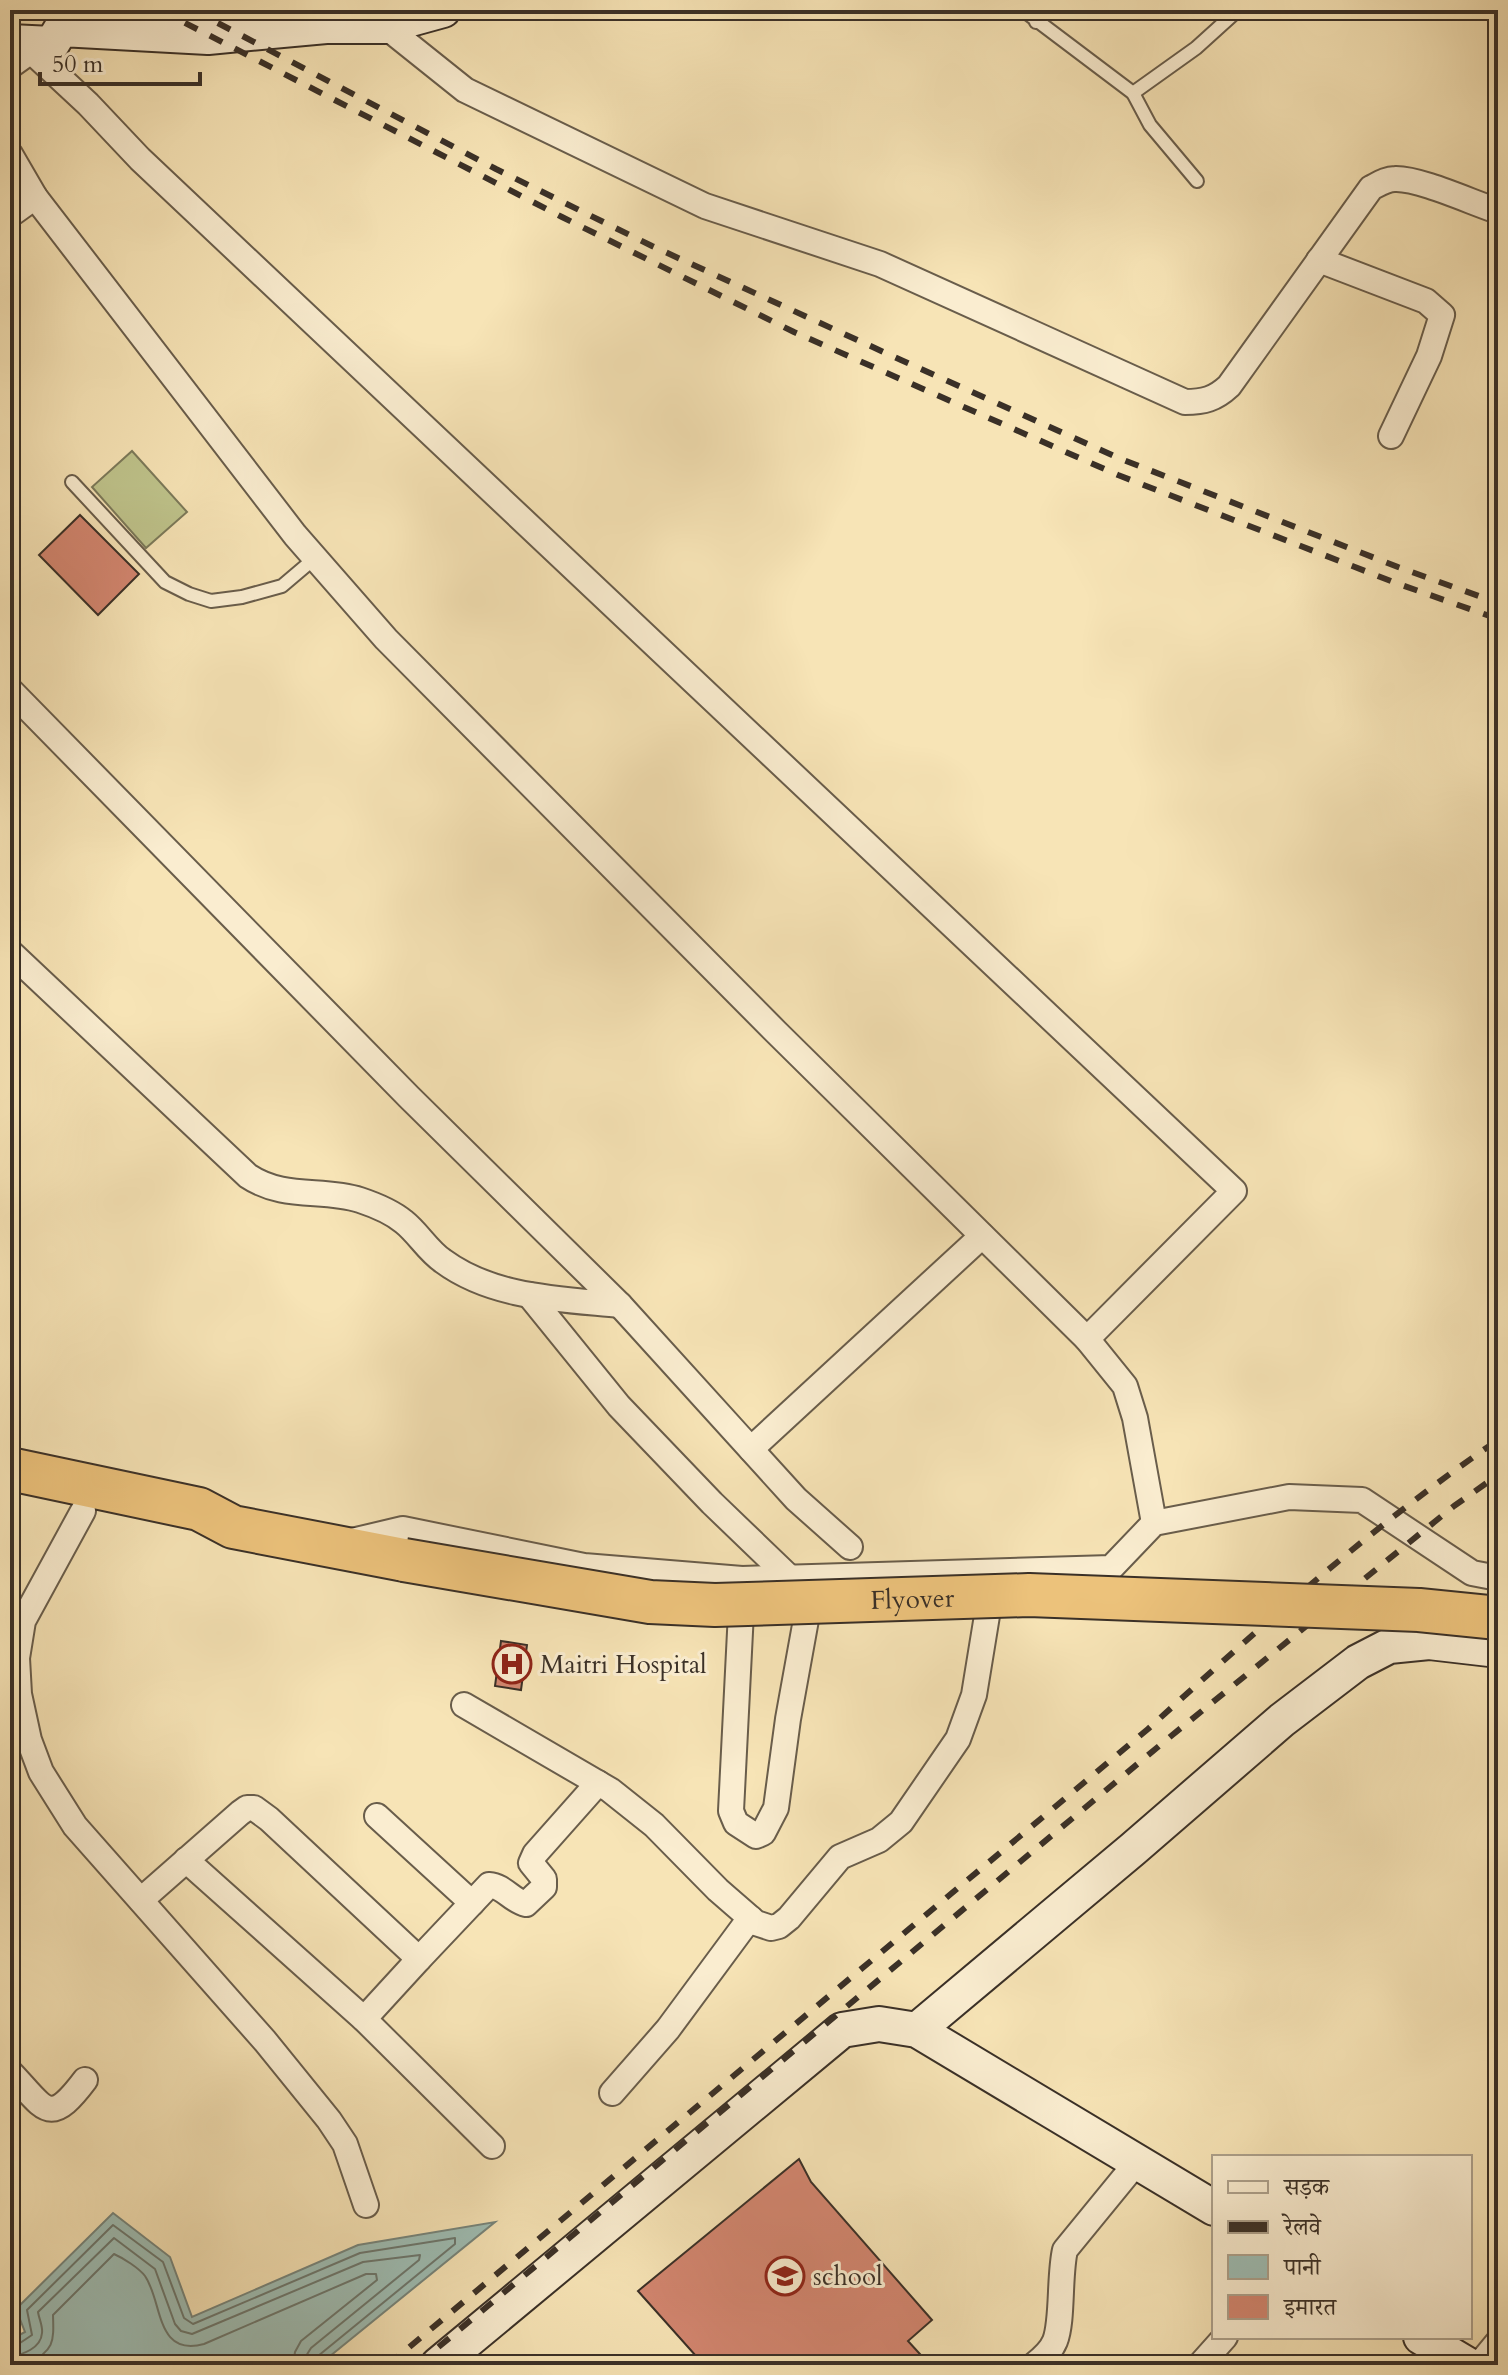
<svg xmlns="http://www.w3.org/2000/svg" width="1508" height="2375" viewBox="0 0 1508 2375" font-family="Cardo,'Noto Serif Devanagari',serif">
	<style>
		.green { fill: #bfc48c; stroke: #7c7a5a; stroke-width: 2 }
		.water { fill: #9ebeb5; stroke: #76857c; stroke-width: 2 }
		.lines { fill: none; stroke-linecap: round; stroke-linejoin: round }
		.shore { stroke: #6c776e; stroke-width: 2 }
		.building { fill: #d38670; stroke: #3a3027; stroke-width: 2 }
		.lane-casing { stroke: #695d4b; stroke-width: 16 }
		.street-casing { stroke: #695d4b; stroke-width: 28 }
		.secondary-casing { stroke: #3a3027; stroke-width: 38 }
		.highway-casing { stroke: #3a3027; stroke-width: 46 }
		.lane { stroke: #faedd0; stroke-width: 12 }
		.street { stroke: #faedd0; stroke-width: 24 }
		.secondary { stroke: #faedd0; stroke-width: 34 }
		.highway { stroke: #ecc27b; stroke-width: 42 }
		.rail { stroke: #3a3027; stroke-width: 6; stroke-dasharray: 14 14; stroke-linecap: butt }
		.highway-bridge-casing { stroke: #3a3027; stroke-width: 46; stroke-linecap: butt }
		.highway-bridge { stroke: #ecc27b; stroke-width: 42 }
		.labels { text-anchor: middle; stroke-width: 6; stroke-linejoin: round; paint-order: stroke }
		.street-label { font-size: 26px; fill: #3a3027; stroke: #faedd0 }
		.poi-label { font-size: 26px; fill: #3a3027; stroke: #faedd0; text-anchor: start }
	</style>
	<rect width="100%" height="100%" fill="#f7e4b6"/>
	<filter id="stains"><feTurbulence type="fractalNoise" baseFrequency=".0025" numOctaves="4"/><feColorMatrix values="0 0 0 0 .2 0 0 0 0 .09 0 0 0 0 .02 0 0 0 .5 -.17"/></filter>
	<radialGradient id="worn" r=".72"><stop offset=".6" stop-color="#630" stop-opacity="0"/><stop offset="1" stop-color="#630" stop-opacity=".3"/></radialGradient>
	<path class="green" d="M132,451L187,512L146,548L92,487Z"/>
	<path class="water" d="M113,2213L170,2257L192,2317L358,2245L495,2222L319,2365H10V2340L25,2332L16,2309Z"/>
	<g class="lines">
		<g class="shore">
			<path d="M10,2346L17,2345L32,2335L27,2310L113,2225L163,2262L184,2318L193,2324L360,2253L455,2238V2244L318,2356L315,2365"/>
			<path d="M10,2356C23,2355 41,2348 42,2333C43,2326 39,2319 38,2312L114,2238L155,2269L175,2324L181,2331L192,2334L363,2262L420,2255L419,2260L311,2348L306,2356L305,2365"/>
			<path d="M27,2365C54,2350 54,2343 53,2315L114,2254C123,2258 139,2268 145,2276C163,2302 155,2357 204,2344L366,2274H376L377,2280L301,2341L295,2352L293,2365"/>
		</g>
	</g>
	<g class="building">
		<path d="M80,515L139,574L98,615L39,555Z"/>
		<path d="M501,1641L527,1645L521,1690L495,1686Z"/>
		<path d="M799,2159L811,2182L932,2320L908,2341L930,2365H704L638,2291Z"/>
	</g>
	<g class="lines">
		<g class="lane-casing">
			<g id="lane">
				<path d="M1023,10L1133,93L1196,48L1238,10"/>
				<path d="M1036,22L1049,10"/>
				<path d="M1133,93L1150,125L1197,181"/>
				<path d="M72,482L165,582L189,594L211,601L242,597L282,586L315,558"/>
			</g>
		</g>
		<g class="street-casing">
			<g id="street">
				<path d="M380,18L385,26L465,90L705,206L880,264L1185,402C1204,402 1215,399 1229,386L1371,188C1379,184 1386,179 1395,179C1419,178 1473,203 1498,211"/>
				<path d="M31,51L88,104L140,159L1234,1191L1087,1339"/>
				<path d="M10,66L31,51L46,46"/>
				<path d="M10,154L35,197L295,535L386,639L776,1032L1087,1339L1125,1386L1135,1418L1154,1523"/>
				<path d="M10,215L35,197"/>
				<path d="M1319,260L1426,301L1442,315L1429,356L1391,436"/>
				<path d="M10,690L409,1097L620,1305L796,1499L850,1547"/>
				<path d="M10,952L248,1176C284,1200 322,1188 360,1200C375,1205 392,1212 404,1222C418,1233 428,1251 443,1261C493,1298 560,1299 620,1305"/>
				<path d="M529,1295L619,1406L712,1503L790,1578"/>
				<path d="M751,1449L982,1236"/>
				<path d="M83,1511L23,1621L17,1658L19,1694L29,1740L41,1772L75,1826L265,2041L329,2120L345,2144L366,2205"/>
				<path d="M352,1541L403,1529L584,1566L742,1579L1111,1568L1154,1523L1289,1497L1362,1500L1472,1573L1498,1578"/>
				<path d="M742,1592L731,1811L736,1823L756,1836L763,1833L776,1808L788,1719L811,1592"/>
				<path d="M464,1705L610,1790L654,1825L718,1890L756,1923L771,1928L779,1926L789,1918L840,1857L879,1840L901,1822L958,1739L974,1695L992,1585"/>
				<path d="M377,1816L472,1903"/>
				<path d="M186,1860L364,2019L492,2146"/>
				<path d="M141,1900L240,1813L247,1808H254L269,1819L419,1959L364,2019"/>
				<path d="M419,1959L489,1885C504,1886 512,1901 526,1904L544,1887V1879L531,1863L535,1854L598,1783"/>
				<path d="M10,2072C45,2108 48,2129 85,2080"/>
				<path d="M612,2093L668,2029L750,1918"/>
				<path d="M1034,2365C1043,2358 1051,2351 1055,2341C1063,2321 1059,2275 1065,2250L1137,2162"/>
				<path d="M1200,2365L1225,2337"/>
				<path d="M1479,2365L1498,2342"/>
			</g>
		</g>
		<g class="secondary-casing">
			<g id="secondary">
				<path d="M10,42L52,44L61,29L208,37L326,26H385L443,10"/>
				<path d="M917,2030L1133,1849L1282,1720L1358,1662L1389,1646L1429,1642L1498,1650"/>
				<path d="M1421,2337L1468,2365"/>
				<path d="M438,2365L842,2030L879,2024L917,2030L1214,2208"/>
			</g>
		</g>
		<g class="highway-casing">
			<path id="highway" d="M10,1469L199,1509L233,1527L404,1560"/>
		</g>
		<use href="#lane" class="lane"/>
		<use href="#street" class="street"/>
		<use href="#secondary" class="secondary"/>
		<use href="#highway" class="highway"/>
		<g class="rail">
			<path d="M160,10L562,217L794,332L1118,475L1396,583L1498,619"/>
			<path d="M193,10L496,169L652,246L901,360L1121,459L1398,567L1498,603"/>
			<path d="M388,2365L1148,1729C1259,1628 1373,1525 1498,1440"/>
			<path d="M417,2365L1165,1741L1454,1506L1498,1475"/>
		</g>
		<g class="highway-bridge-casing">
			<g id="highway-bridge">
				<path id="s1" d="M404,1560L650,1602L715,1605L1029,1595L1419,1610L1498,1618"/>
			</g>
		</g>
		<use href="#highway-bridge" class="highway-bridge"/>
	</g>
	<defs>
		<g id="hospital-ring" transform="scale(2)"><circle r="9.5" fill="#faedd0" stroke="#8f2418" stroke-width="1.5"/><path d="M-5-5h3v3.5h4V-5h3V5h-3V1.5h-4V5h-3Z" fill="#8f2418"/></g>
		<g id="university-ring" transform="scale(2)"><circle r="9.5" fill="#faedd0" stroke="#8f2418" stroke-width="1.5"/><path d="M0-5L7-2L0 1L-7-2ZM-4 1L0 2.5L4 1V4Q0 6-4 4Z" fill="#8f2418"/></g>
	</defs>
	<g fill-rule="evenodd">
		<use href="#hospital-ring" x="512" y="1664"/>
		<use href="#university-ring" x="785" y="2276"/>
	</g>
	<g class="labels">
		<g class="street-label">
			<text dy="9" stroke="none"><textPath href="#s1" startOffset="512">Flyover</textPath></text>
		</g>
		<g class="poi-label">
			<text x="540" y="1673">Maitri Hospital</text>
			<text x="813" y="2285">school</text>
		</g>
	</g>
	<rect width="1508" height="2375" fill="none" stroke="#f7e4b6" stroke-width="40"/>
	<rect x="12" y="12" width="1484" height="2351" fill="none" stroke="#3a3027" stroke-width="4"/>
	<rect x="20" y="20" width="1468" height="2335" fill="none" stroke="#3a3027" stroke-width="2"/>
	<rect x="1212" y="2155" width="260" height="184" fill="#faedd0" stroke="#ada18c" stroke-width="2"/>
	<rect x="1228" y="2181" width="40" height="12" fill="#faedd0" stroke="#ada18c" stroke-width="2"/>
	<text x="1284" y="2195" font-size="24" fill="#3a3027">सड़क</text>
	<rect x="1228" y="2221" width="40" height="12" fill="#3a3027" stroke="#ada18c" stroke-width="2"/>
	<text x="1284" y="2235" font-size="24" fill="#3a3027">रेलवे</text>
	<rect x="1228" y="2255" width="40" height="24" fill="#9ebeb5" stroke="#ada18c" stroke-width="2"/>
	<text x="1284" y="2275" font-size="24" fill="#3a3027">पानी</text>
	<rect x="1228" y="2295" width="40" height="24" fill="#d38670" stroke="#ada18c" stroke-width="2"/>
	<text x="1284" y="2315" font-size="24" fill="#3a3027">इमारत</text>
	<path d="M40 72v12h160v-12" fill="none" stroke="#3a3027" stroke-width="4"/>
	<text x="52" y="72" font-size="24" fill="#3a3027" stroke="#faedd0" stroke-width="6" paint-order="stroke">50 m</text>
	<rect width="100%" height="100%" filter="url(#stains)"/>
	<rect width="100%" height="100%" fill="url(#worn)"/>
</svg>
